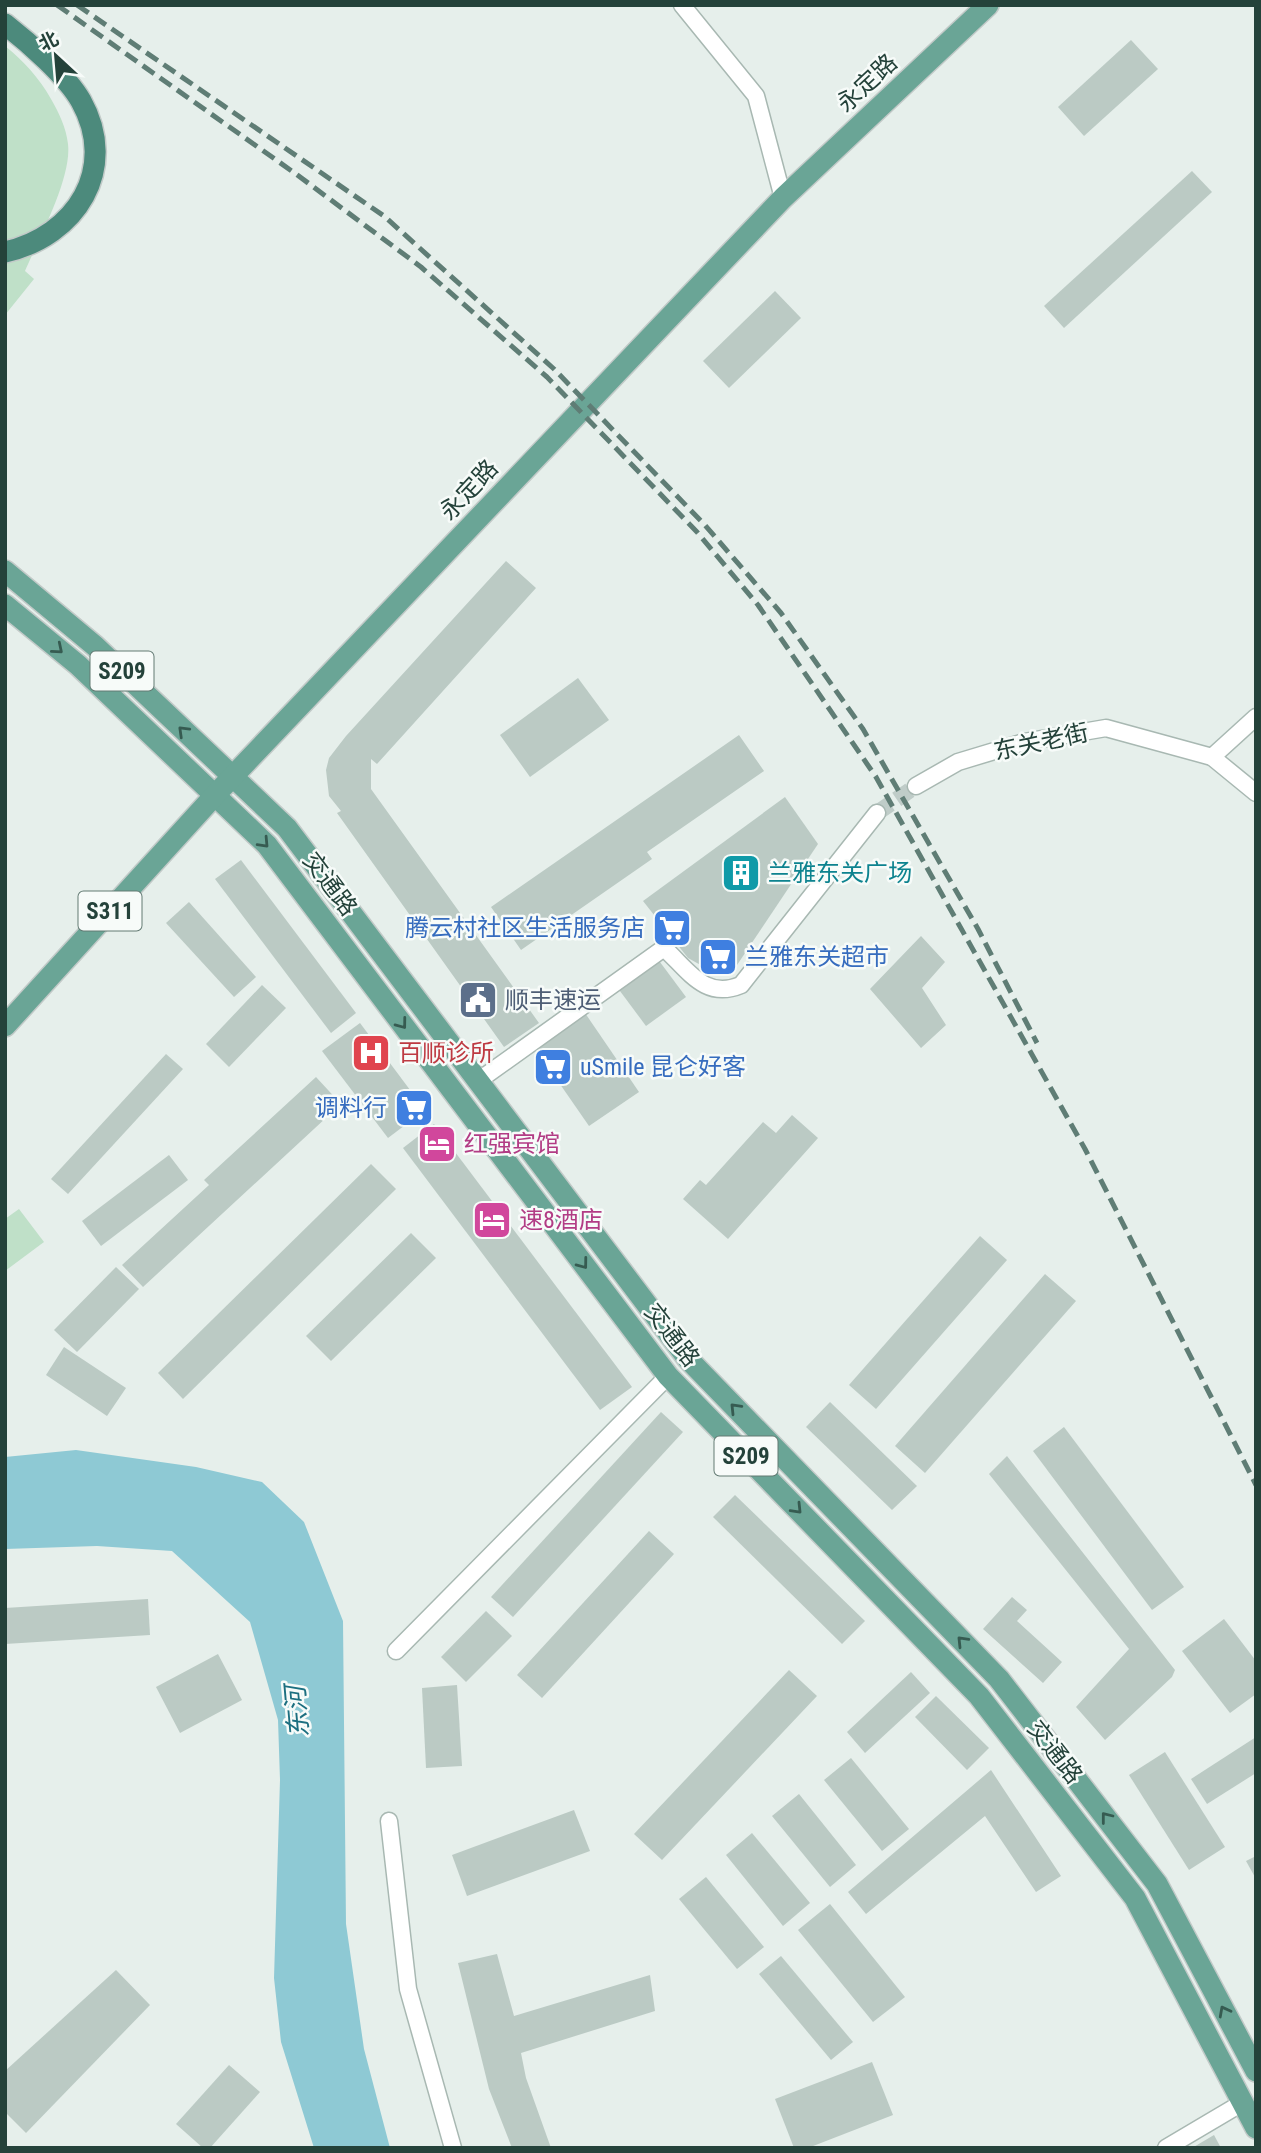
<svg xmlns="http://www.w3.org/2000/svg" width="1261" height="2153" viewBox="0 0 1261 2153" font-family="'Roboto Condensed','Noto Sans SC',sans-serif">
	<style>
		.green { fill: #bfe0c8 }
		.water { fill: #8ec9d4 }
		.building { fill: #bbcac4 }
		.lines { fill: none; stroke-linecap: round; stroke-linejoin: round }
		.minor-tunnel { stroke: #bfccc8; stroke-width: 16; stroke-dasharray: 16 8; stroke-linecap: butt }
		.minor-casing { stroke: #a8b8b2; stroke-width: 19 }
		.primary-casing { stroke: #c2cac8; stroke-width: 24 }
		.trunk-casing { stroke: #c2cac8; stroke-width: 24 }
		.minor { stroke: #fff; stroke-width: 16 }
		.primary { stroke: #6aa596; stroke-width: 21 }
		.trunk { stroke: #4c8a7c; stroke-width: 21 }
		.rail { stroke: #5f7d75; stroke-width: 5; stroke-dasharray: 14 7; stroke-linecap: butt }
		.oneway { stroke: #365b51 }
		.labels { text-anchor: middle; stroke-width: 5; stroke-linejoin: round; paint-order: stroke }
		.shield { fill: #f7fbf9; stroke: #637a73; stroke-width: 2 }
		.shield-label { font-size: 23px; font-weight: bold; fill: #24423a }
		.street-label { font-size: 24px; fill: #24423a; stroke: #f7fbf9 }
		.culture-label { font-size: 24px; fill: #0d838f; stroke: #f7fbf9; text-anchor: start }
		.shop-label { font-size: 24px; fill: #366cbe; stroke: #f7fbf9; text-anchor: end }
		.service-label { font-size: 24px; fill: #4e5e75; stroke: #f7fbf9; text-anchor: start }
		.health-label { font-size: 24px; fill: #be3a42; stroke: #f7fbf9; text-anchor: start }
		.hotel-label { font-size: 24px; fill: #b23c85; stroke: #f7fbf9; text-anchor: start }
		.water-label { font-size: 26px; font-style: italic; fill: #1c6f80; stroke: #f7fbf9 }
	</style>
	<rect width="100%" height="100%" fill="#e6efeb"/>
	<g class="green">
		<path d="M5,46C23,60 40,79 51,99C59,113 66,127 68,144C72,178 39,238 25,271L34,279L5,315Z"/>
		<path d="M19,1209L44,1242L5,1271V1219Z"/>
	</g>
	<path class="water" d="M76,1450L196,1467L262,1482L304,1522L343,1621L346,1924L364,2049L390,2148H314L281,2042L274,1978L280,1780L278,1720L250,1622L172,1551L97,1546L5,1549V1457Z"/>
	<g class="building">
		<path d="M1131,40L1158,69L1084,136L1058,107Z"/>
		<path d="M1192,171L1212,192L1064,328L1044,306Z"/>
		<path d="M775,291L801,318L729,388L703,361Z"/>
		<path d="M506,561L536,588L377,764L371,759V789L539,1023L504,1047L337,813L341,811L329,796L326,770L329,758L346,736Z"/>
		<path d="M578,678L609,720L530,777L500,735Z"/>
		<path d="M739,735L764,771L647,852L652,859L521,950L491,907Z"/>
		<path d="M785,797L818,844L733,971L715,973L688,958L643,901Z"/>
		<path d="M241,860L356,1013L331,1033L215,879Z"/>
		<path d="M189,902L256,977L234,997L166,923Z"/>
		<path d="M921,936L945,962L922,988L946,1025L921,1048L870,989Z"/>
		<path d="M657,958L686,997L646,1026L617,987Z"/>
		<path d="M262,985L286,1008L229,1067L206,1044Z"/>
		<path d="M585,1013L639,1092L589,1126L535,1048Z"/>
		<path d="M360,1023L425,1110L388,1138L322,1051Z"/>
		<path d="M166,1054L183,1069L68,1194L51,1179Z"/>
		<path d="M316,1077L341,1104L143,1287L122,1265L209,1185L204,1180Z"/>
		<path d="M792,1115L818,1138L728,1239L683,1199L700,1180L706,1185L763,1122L776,1133Z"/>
		<path d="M434,1124L632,1387L600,1410L403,1148Z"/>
		<path d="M169,1155L188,1180L101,1246L82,1221Z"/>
		<path d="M371,1164L396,1189L183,1399L158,1373Z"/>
		<path d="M411,1233L436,1258L331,1361L306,1336Z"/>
		<path d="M980,1236L1007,1260L876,1409L849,1385Z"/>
		<path d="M116,1267L139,1289L77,1352L54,1330Z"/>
		<path d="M1045,1274L1076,1301L925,1473L895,1446Z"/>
		<path d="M64,1347L126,1388L107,1416L46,1375Z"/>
		<path d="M830,1402L917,1486L892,1510L806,1427Z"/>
		<path d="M661,1412L683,1432L513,1617L491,1597Z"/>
		<path d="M1064,1427L1184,1587L1152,1610L1033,1451Z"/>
		<path d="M1007,1456L1175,1670L1172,1677L1105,1740L1076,1707L1129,1649L989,1474Z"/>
		<path d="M735,1495L865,1621L842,1644L713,1517Z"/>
		<path d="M649,1531L674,1554L542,1698L517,1675Z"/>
		<path d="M1012,1597L1027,1610L1017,1621L1062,1662L1043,1683L983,1629Z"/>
		<path d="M148,1599L150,1635L5,1644V1608Z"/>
		<path d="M486,1611L512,1636L466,1682L441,1657Z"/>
		<path d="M1224,1619L1256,1661V1694L1230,1713L1182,1651Z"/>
		<path d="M218,1654L242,1700L180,1733L156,1687Z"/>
		<path d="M789,1670L817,1696L662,1860L634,1834Z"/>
		<path d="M911,1672L930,1693L865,1753L847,1732Z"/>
		<path d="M457,1685L462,1766L426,1768L422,1688Z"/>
		<path d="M936,1696L989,1748L967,1770L915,1717Z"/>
		<path d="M1256,1737V1773L1207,1804L1191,1779Z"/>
		<path d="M1165,1752L1225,1847L1189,1870L1129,1775Z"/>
		<path d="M851,1758L909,1829L882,1851L824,1780Z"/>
		<path d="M991,1770L1061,1876L1036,1892L985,1816L866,1914L848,1892Z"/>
		<path d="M799,1794L856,1865L830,1887L772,1816Z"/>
		<path d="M574,1810L590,1851L467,1896L452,1855Z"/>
		<path d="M752,1833L810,1903L783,1926L726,1855Z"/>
		<path d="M1256,1856V1879L1246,1861Z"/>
		<path d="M706,1877L764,1947L737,1969L679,1899Z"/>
		<path d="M830,1904L905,1997L873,2022L798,1930Z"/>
		<path d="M497,1954L514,2016L650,1975L655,2011L521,2053L526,2078L551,2148H512L489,2089L458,1963Z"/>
		<path d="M781,1956L853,2042L831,2060L759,1974Z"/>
		<path d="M116,1970L150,2005L26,2133L5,2112V2071Z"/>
		<path d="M872,2062L893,2115L808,2148H794L775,2099Z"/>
		<path d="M229,2065L260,2092L210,2148H203L176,2124Z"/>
		<path d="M1214,2135L1221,2148H1192Z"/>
	</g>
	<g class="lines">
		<path class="minor-tunnel" d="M877,813L916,786"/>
		<g class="minor-casing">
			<g id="minor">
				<path d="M682,5L756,96L783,198"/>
				<path d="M1212,757L1256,717"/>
				<path d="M916,786L958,762L1024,742L1106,728L1212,757L1256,793"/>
				<path d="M478,1081L664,948C689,971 705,1000 741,985L877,813"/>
				<path d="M396,1651L668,1376"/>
				<path d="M389,1821L408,1989L453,2148"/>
				<path d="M1166,2148L1242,2103"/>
			</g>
		</g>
		<g class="primary-casing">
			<g id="primary">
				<path d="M5,571L95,646L287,828L688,1359L999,1679L1157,1884L1256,2071"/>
				<path d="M5,605L78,665L267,845L668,1376L979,1696L1135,1898L1256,2128"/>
				<path d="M5,1026L215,795L783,198L988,5"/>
			</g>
		</g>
		<g class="trunk-casing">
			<path id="trunk" d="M5,24C28,42 67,76 81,101C119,169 76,236 5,252"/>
		</g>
		<use href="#minor" class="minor"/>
		<use href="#primary" class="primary"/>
		<use href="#trunk" class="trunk"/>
		<g class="rail">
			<path d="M57,5L296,174L421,267L547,377L697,532L758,605L876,777L1085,1149L1256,1485"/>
			<path d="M77,5L384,216L554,369L704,524L781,613L863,729L978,929L1037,1043"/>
		</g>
	</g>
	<defs><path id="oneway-chevron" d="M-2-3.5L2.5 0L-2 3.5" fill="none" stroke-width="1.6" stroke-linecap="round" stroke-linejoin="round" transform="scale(1.75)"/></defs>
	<g class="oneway">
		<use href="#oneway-chevron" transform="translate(58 649) rotate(40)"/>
		<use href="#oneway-chevron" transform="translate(183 731) rotate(-136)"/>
		<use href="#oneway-chevron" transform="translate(264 843) rotate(47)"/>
		<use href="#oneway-chevron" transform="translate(402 1024) rotate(53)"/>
		<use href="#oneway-chevron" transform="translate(583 1264) rotate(53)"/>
		<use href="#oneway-chevron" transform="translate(735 1408) rotate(-134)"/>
		<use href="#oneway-chevron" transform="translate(797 1509) rotate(46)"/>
		<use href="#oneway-chevron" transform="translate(962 1641) rotate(-134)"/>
		<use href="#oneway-chevron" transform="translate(1106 1817) rotate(-128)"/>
		<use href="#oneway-chevron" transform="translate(1224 2011) rotate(-118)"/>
	</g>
	<defs>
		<g id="building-square" transform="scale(2.0125)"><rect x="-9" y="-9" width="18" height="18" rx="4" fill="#0f9aa8" stroke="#f7fbf9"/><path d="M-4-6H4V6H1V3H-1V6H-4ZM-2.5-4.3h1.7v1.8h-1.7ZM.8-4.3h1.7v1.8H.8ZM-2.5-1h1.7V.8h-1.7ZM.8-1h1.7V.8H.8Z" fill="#fff"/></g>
		<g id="supermarket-square" transform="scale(2.0125)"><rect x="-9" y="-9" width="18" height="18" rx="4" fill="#3f7fe0" stroke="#f7fbf9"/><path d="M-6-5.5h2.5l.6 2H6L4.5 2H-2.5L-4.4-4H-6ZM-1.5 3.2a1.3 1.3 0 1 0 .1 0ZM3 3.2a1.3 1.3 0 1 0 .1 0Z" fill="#fff"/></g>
		<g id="civic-square" transform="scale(2.0125)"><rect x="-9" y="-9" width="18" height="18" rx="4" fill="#5c6f8a" stroke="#f7fbf9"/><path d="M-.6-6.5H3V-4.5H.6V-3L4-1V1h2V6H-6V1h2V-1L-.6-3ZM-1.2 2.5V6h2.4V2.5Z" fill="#fff"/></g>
		<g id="hospital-square" transform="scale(2.0125)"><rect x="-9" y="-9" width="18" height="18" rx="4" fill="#e0444e" stroke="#f7fbf9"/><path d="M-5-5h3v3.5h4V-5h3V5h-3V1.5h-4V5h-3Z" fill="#fff"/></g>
		<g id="hotel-square" transform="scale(2.0125)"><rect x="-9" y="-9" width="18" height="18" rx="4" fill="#d1479c" stroke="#f7fbf9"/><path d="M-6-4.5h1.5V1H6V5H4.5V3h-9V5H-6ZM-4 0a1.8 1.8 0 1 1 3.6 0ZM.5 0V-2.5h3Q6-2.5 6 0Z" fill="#fff"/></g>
	</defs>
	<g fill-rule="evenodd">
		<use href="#building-square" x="741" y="873"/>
		<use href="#supermarket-square" x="672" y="928"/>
		<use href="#supermarket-square" x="718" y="957"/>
		<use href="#civic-square" x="478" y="1000"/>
		<use href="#hospital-square" x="371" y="1053"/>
		<use href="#supermarket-square" x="553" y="1067"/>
		<use href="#supermarket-square" x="414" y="1108"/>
		<use href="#hotel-square" x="437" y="1144"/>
		<use href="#hotel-square" x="492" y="1220"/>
	</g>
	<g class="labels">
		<g class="shield">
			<rect x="90.5" y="651.5" width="63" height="39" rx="5"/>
			<rect x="78.5" y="891.5" width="63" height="39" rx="5"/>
			<rect x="714.5" y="1436.5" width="63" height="39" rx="5"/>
		</g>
		<g class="shield-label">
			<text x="122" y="679">S209</text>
			<text x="110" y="919">S311</text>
			<text x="746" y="1464">S209</text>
		</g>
		<g class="street-label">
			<text transform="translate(867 83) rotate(-43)" y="8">永定路</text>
			<text transform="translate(469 490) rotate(-47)" y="8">永定路</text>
			<text transform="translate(1041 742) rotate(-12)" y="8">东关老街</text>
			<text transform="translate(330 884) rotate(53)" y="8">交通路</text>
			<text transform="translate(672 1335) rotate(52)" y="8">交通路</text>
			<text transform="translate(1055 1752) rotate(52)" y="8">交通路</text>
		</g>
		<g class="culture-label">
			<text x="768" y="881">兰雅东关广场</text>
		</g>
		<g class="shop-label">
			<text x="645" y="936">腾云村社区生活服务店</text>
			<text x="745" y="965" text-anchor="start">兰雅东关超市</text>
			<text x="580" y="1075" text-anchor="start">uSmile 昆仑好客</text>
			<text x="387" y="1116">调料行</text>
		</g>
		<g class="service-label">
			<text x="505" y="1008">顺丰速运</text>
		</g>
		<g class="health-label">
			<text x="398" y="1061">百顺诊所</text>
		</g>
		<g class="hotel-label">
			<text x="464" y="1152">红强宾馆</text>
			<text x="519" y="1228">速8酒店</text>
		</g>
		<g class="water-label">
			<text transform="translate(297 1712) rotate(-95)" y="9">东河</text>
		</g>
	</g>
	<rect width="1261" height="2153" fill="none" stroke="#24423a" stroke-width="14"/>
	<g transform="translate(56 56) rotate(334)" stroke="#f7fbf9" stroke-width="5" paint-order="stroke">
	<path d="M0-5L12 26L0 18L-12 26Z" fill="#24423a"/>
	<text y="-10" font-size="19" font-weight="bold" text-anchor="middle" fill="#24423a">北</text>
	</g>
</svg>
